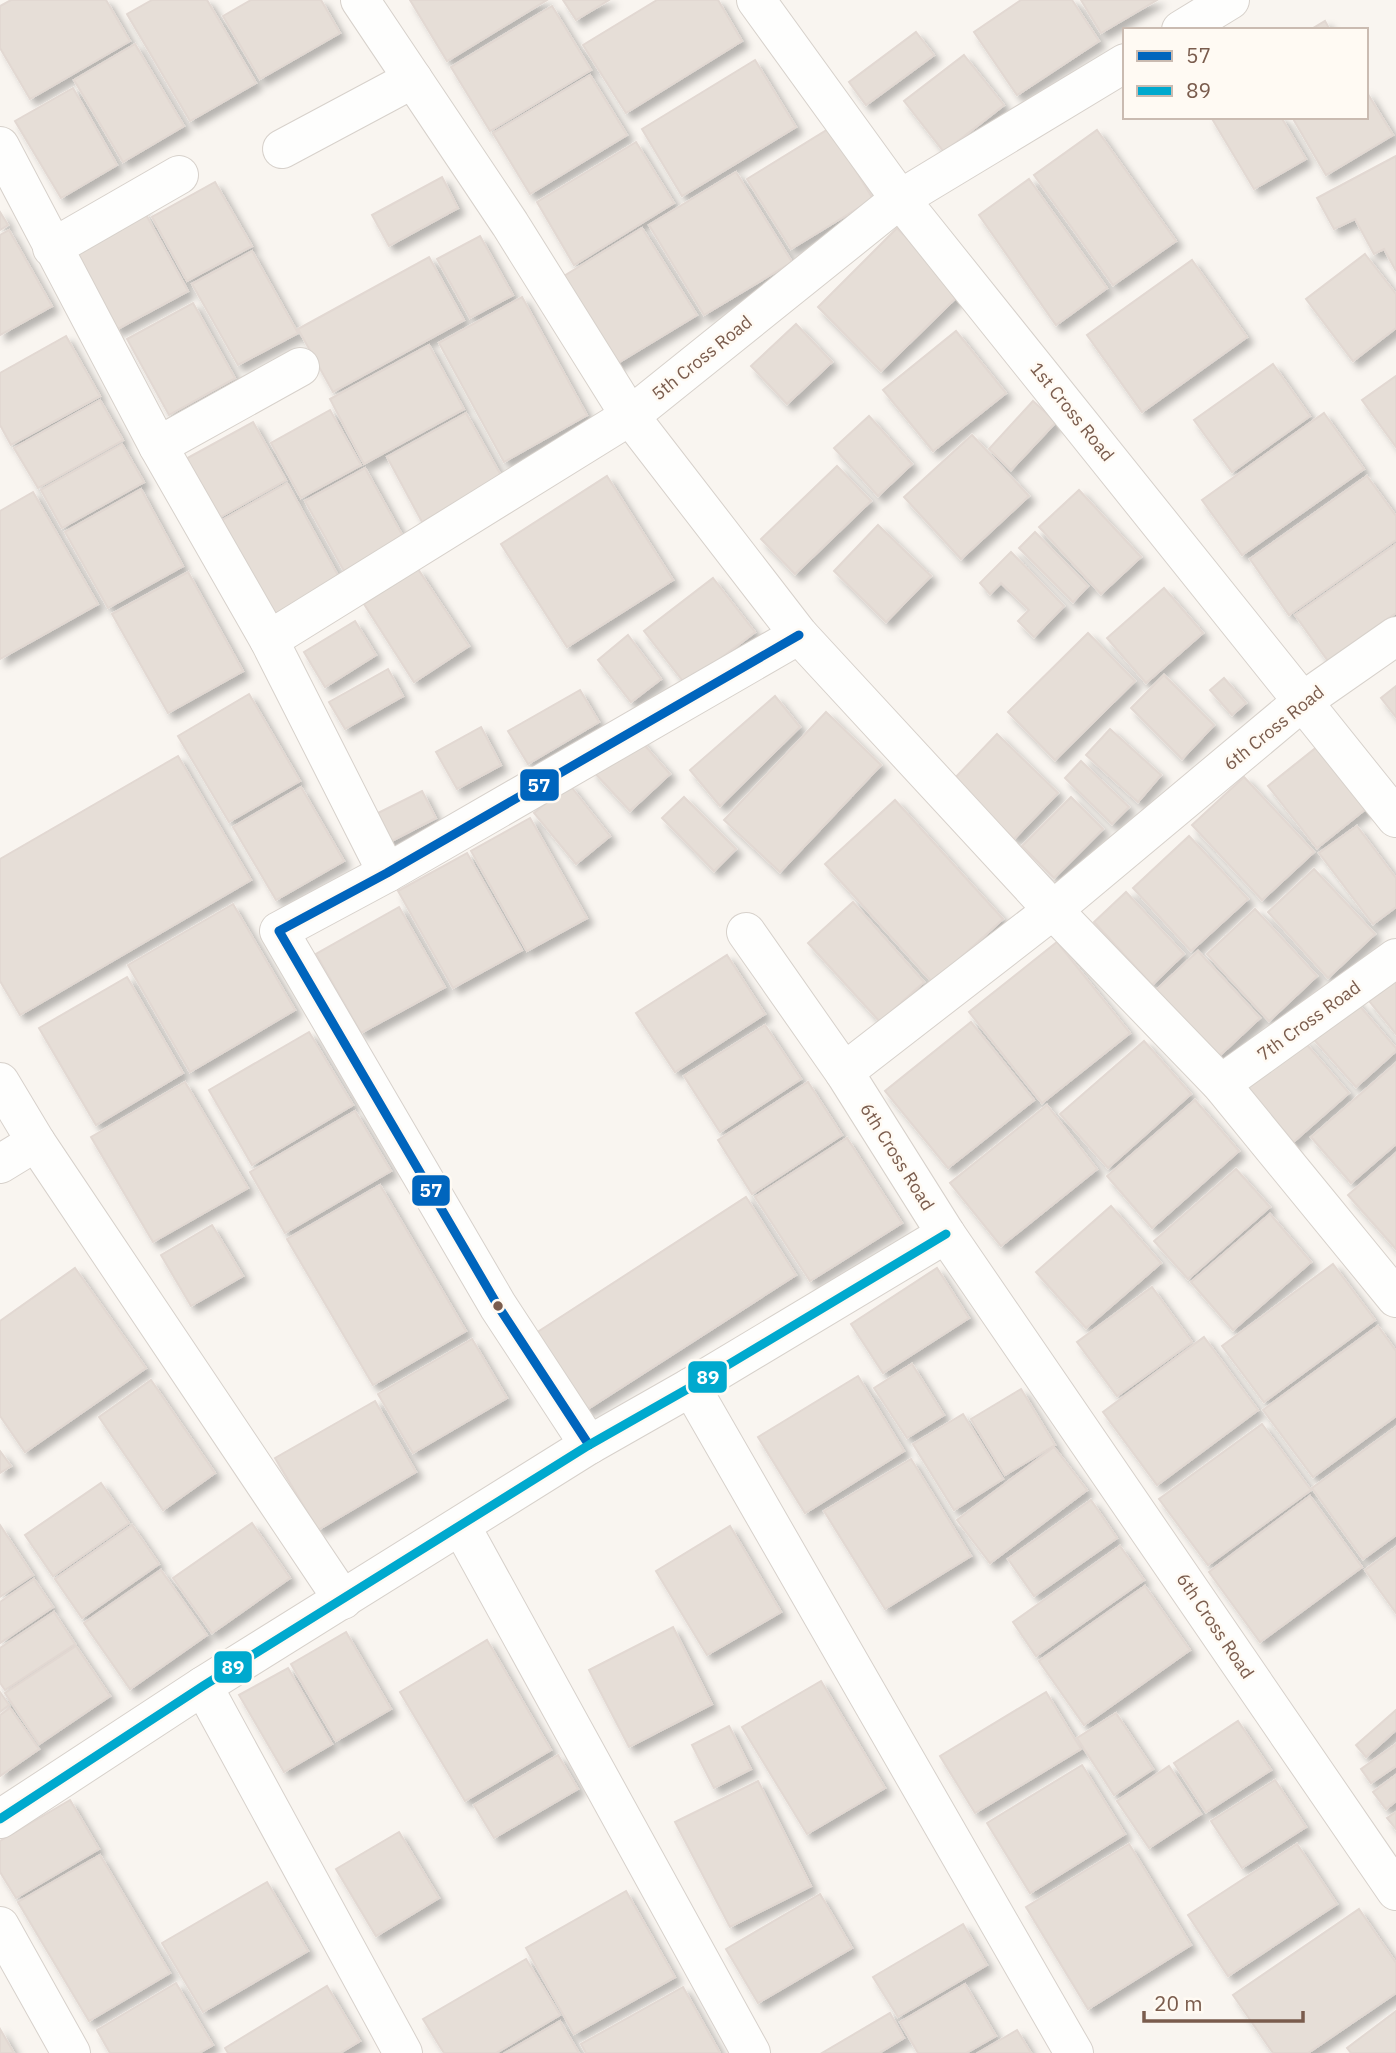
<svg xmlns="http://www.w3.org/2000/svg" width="1396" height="2053" viewBox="0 0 1396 2053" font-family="'IBM Plex Sans',sans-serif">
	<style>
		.building { fill: #e6ded7; stroke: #e2d8d2; stroke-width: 2; filter: url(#shadow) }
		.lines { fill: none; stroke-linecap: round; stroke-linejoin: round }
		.minor-casing { stroke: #d7d1cb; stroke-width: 40 }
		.minor { stroke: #fefefd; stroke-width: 38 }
		.bus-1-casing { stroke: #fffaf3; stroke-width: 14 }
		.bus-2-casing { stroke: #fffaf3; stroke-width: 14 }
		.bus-1 { stroke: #0065bd; stroke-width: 9 }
		.bus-2 { stroke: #00a9ce; stroke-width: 9 }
		.bus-dot { fill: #7a5c4d; stroke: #fffaf3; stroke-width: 2.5 }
		.labels { text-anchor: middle; stroke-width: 5; stroke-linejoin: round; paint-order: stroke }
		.street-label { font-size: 18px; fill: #7a5c4d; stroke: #fffaf3 }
		.line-badge { stroke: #fffaf3; stroke-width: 2.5 }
		.badge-label { font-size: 19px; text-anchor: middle; font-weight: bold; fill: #fff }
	</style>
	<defs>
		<filter id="shadow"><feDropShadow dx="6" dy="6" stdDeviation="3.5" flood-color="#0004"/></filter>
	</defs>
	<rect width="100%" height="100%" fill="#f9f5f0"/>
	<g class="building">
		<path d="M11,0H106L130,41L30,99L0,48V6Z"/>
		<path d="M152,0H207L256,83L190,121L127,14Z"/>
		<path d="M251,0H321L340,33L260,79L223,16Z"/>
		<path d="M410,0H547L447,61Z"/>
		<path d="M563,0H609L576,20Z"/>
		<path d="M657,0H718L742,41L626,113L583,45Z"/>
		<path d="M1021,0H1072L1099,41L1017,95L974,32Z"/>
		<path d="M1081,0H1157L1101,33Z"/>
		<path d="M552,6L591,70L490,131L451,67Z"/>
		<path d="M1325,21L1330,30H1310Z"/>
		<path d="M916,32L934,55L866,105L849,82Z"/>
		<path d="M135,44L184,126L123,162L74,80Z"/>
		<path d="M964,55L1004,105L944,152L904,101Z"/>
		<path d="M755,60L796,127L682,196L642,129Z"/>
		<path d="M590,75L627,135L530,194L493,133Z"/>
		<path d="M73,88L117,165L61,198L15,121Z"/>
		<path d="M1366,91L1393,135L1326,175L1292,117H1366Z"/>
		<path d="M1211,117H1281L1306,159L1254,189Z"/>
		<path d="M830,128L873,199L791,249L747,179Z"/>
		<path d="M1097,130L1176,241L1113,285L1034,175Z"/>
		<path d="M636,142L674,203L574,265L537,202Z"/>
		<path d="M1396,156V271L1384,249L1374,254L1355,219L1334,229L1317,198Z"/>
		<path d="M736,172L792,262L704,315L649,225Z"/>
		<path d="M442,177L458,208L389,246L372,215Z"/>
		<path d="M1029,179L1107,288L1056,325L979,215Z"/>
		<path d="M215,182L252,246L187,281L152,217Z"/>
		<path d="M144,211L188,291L116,330L72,251Z"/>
		<path d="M0,212L8,225L0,230Z"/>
		<path d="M642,228L697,315L613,366L559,279Z"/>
		<path d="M897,228L961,293L881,371L818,307Z"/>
		<path d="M9,230L52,306L0,335V235Z"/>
		<path d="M480,236L513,295L470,318L437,259Z"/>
		<path d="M252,251L298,333L238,365L192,284Z"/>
		<path d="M1365,254L1396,294V328L1353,361L1306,299Z"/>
		<path d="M429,257L464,320L333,392L298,329Z"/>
		<path d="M1192,260L1247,337L1142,412L1087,335Z"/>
		<path d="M522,297L587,415L504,462L439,343Z"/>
		<path d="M193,303L235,378L169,415L127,339Z"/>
		<path d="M796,324L832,362L787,404L751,366Z"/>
		<path d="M956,331L1006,393L933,451L883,390Z"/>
		<path d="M66,336L100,396L11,445L0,425V373Z"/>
		<path d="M429,345L464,409L364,464L330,399Z"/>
		<path d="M1273,364L1310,416L1232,472L1194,420Z"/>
		<path d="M1396,376V447L1362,400Z"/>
		<path d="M100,400L123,440L38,488L14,448Z"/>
		<path d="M1033,401L1056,422L1011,470L989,449Z"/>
		<path d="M330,410L361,465L301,498L271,443Z"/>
		<path d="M466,413L502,477L422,522L387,457Z"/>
		<path d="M1324,413L1364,469L1242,555L1202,500Z"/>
		<path d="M869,416L912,464L878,496L834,448Z"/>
		<path d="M253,422L286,480L217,519L184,460Z"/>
		<path d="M972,435L1029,496L961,559L904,497Z"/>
		<path d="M122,444L144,482L62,528L41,490Z"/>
		<path d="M837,466L871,501L795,574L761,539Z"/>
		<path d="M365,468L404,538L344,571L305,501Z"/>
		<path d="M607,476L673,580L567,647L501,544Z"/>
		<path d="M1367,476L1396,516V540L1289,615L1250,559Z"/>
		<path d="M287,483L340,579L271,616L219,522Z"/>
		<path d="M141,489L183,566L108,608L65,532Z"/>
		<path d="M1079,490L1141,557L1101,594L1039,527Z"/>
		<path d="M33,492L98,604L0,659V511Z"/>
		<path d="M878,525L931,576L886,622L834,571Z"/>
		<path d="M1035,532L1088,586L1073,602L1019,548Z"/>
		<path d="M1396,544V613L1328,661L1295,615Z"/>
		<path d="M1011,552L1064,606L1034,637L1018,621L1029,610L1001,583L990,594L980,583Z"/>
		<path d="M418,569L469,646L414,682L364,604Z"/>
		<path d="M188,572L243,671L168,713L112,614Z"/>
		<path d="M713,578L755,632L686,685L644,631Z"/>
		<path d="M1164,588L1203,633L1146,683L1107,638Z"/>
		<path d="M355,621L376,655L325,687L304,652Z"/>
		<path d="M1088,633L1135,681L1055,760L1008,712Z"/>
		<path d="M628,635L661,679L631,702L598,660Z"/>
		<path d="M388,669L403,696L345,729L329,702Z"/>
		<path d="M1164,675L1214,725L1182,759L1131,708Z"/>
		<path d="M1224,678L1246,703L1232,715L1210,690Z"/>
		<path d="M1396,686V717L1381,698Z"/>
		<path d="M580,690L599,722L528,764L508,731Z"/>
		<path d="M249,694L300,781L229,822L178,736Z"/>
		<path d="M775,696L800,727L720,806L690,770Z"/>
		<path d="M826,712L881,765L780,872L724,820Z"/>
		<path d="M481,727L501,765L457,789L436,752Z"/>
		<path d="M1110,729L1161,775L1138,802L1086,755Z"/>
		<path d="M633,732L670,774L630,811L592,770Z"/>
		<path d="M997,734L1058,793L1014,839L953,780Z"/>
		<path d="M1318,746L1368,807L1317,848L1268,786Z"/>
		<path d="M178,756L251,880L20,1015L0,981V859Z"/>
		<path d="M1081,761L1129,807L1112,824L1065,778Z"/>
		<path d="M1244,777L1314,852L1262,900L1192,825Z"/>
		<path d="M569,784L610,836L576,864L534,813Z"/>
		<path d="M301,787L344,861L276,900L233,827Z"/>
		<path d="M422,791L436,818L386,844L372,816Z"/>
		<path d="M684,797L736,849L714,871L662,818Z"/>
		<path d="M1071,797L1103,829L1054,878L1022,846Z"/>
		<path d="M895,800L1003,919L933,983L825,864Z"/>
		<path d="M530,818L587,918L527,951L471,851Z"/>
		<path d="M1357,826L1396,878V907L1373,924L1319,853Z"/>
		<path d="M1189,836L1248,899L1191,951L1133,888Z"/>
		<path d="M467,853L522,950L453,988L398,891Z"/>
		<path d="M1314,869L1375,934L1328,978L1268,912Z"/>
		<path d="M1126,892L1184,954L1152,985L1094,922Z"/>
		<path d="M853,902L924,982L880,1022L808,943Z"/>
		<path d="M233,904L295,1010L190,1072L128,965Z"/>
		<path d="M399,907L445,987L361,1033L316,954Z"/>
		<path d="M1255,909L1317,976L1269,1021L1207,954Z"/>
		<path d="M1057,942L1130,1033L1042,1103L969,1012Z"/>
		<path d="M1198,951L1260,1018L1217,1058L1155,991Z"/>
		<path d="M727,955L765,1014L675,1072L636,1013Z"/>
		<path d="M127,977L183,1073L96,1125L39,1028Z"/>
		<path d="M1396,980V1034L1369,1001Z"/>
		<path d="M1353,998L1396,1048V1051L1356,1087L1310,1035Z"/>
		<path d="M971,1022L1034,1100L948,1168L885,1091Z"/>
		<path d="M765,1025L801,1079L720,1132L684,1076Z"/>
		<path d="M309,1032L353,1105L252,1165L209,1090Z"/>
		<path d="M1302,1039L1349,1093L1291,1144L1244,1089Z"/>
		<path d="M1144,1041L1191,1094L1108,1168L1060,1114Z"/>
		<path d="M1396,1063V1144L1351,1183L1311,1137Z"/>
		<path d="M185,1082L248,1188L153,1242L91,1137Z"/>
		<path d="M808,1082L842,1135L752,1194L718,1140Z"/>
		<path d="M1195,1100L1239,1151L1152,1228L1107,1176Z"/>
		<path d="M1047,1105L1097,1169L1001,1246L950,1183Z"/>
		<path d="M355,1111L391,1171L285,1233L250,1172Z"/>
		<path d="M847,1138L902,1223L810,1281L755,1197Z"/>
		<path d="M1396,1153V1249L1348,1195Z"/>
		<path d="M1236,1169L1270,1207L1188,1279L1154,1241Z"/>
		<path d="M380,1185L466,1331L373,1385L287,1239Z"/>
		<path d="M746,1197L796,1275L586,1410L536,1333Z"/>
		<path d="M1111,1206L1161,1263L1086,1328L1036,1272Z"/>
		<path d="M1270,1214L1311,1262L1233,1330L1191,1282Z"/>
		<path d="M212,1225L243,1276L191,1306L161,1255Z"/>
		<path d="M1333,1264L1375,1320L1264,1402L1222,1346Z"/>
		<path d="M75,1268L146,1368L25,1452L0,1416V1321Z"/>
		<path d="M937,1268L969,1318L883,1373L851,1324Z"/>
		<path d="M1152,1287L1192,1342L1117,1396L1077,1342Z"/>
		<path d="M1378,1326L1396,1351V1416L1313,1477L1263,1410Z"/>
		<path d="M1204,1337L1258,1410L1157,1485L1103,1412Z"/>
		<path d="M472,1339L507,1398L413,1453L378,1394Z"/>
		<path d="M912,1364L944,1415L907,1438L874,1388Z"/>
		<path d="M858,1376L904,1451L805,1513L758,1437Z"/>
		<path d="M151,1380L215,1473L163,1510L99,1417Z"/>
		<path d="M1021,1389L1055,1445L1005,1475L971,1419Z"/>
		<path d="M375,1401L416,1472L318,1530L275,1458Z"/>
		<path d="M963,1414L1003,1479L954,1510L913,1444Z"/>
		<path d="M1262,1424L1311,1490L1208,1565L1159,1499Z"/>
		<path d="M1396,1427V1535L1363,1559L1312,1488Z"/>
		<path d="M1054,1447L1087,1490L990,1563L957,1520Z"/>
		<path d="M0,1451L11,1466L0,1473Z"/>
		<path d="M911,1459L971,1556L885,1609L824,1511Z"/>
		<path d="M101,1483L129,1523L53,1576L25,1535Z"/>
		<path d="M1310,1496L1362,1567L1260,1642L1209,1572Z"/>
		<path d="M1091,1500L1117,1538L1034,1596L1008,1559Z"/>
		<path d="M252,1523L290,1578L212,1633L173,1578Z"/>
		<path d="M0,1525L33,1575L0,1597Z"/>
		<path d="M132,1525L159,1564L82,1618L55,1579Z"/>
		<path d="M730,1526L781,1612L707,1655L656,1571Z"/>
		<path d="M1120,1546L1144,1580L1036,1656L1013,1622Z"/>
		<path d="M1396,1547V1613L1365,1570Z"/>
		<path d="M161,1570L207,1635L130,1689L84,1623Z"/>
		<path d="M34,1579L53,1607L0,1643V1602Z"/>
		<path d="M1145,1586L1190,1650L1084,1725L1039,1661Z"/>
		<path d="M54,1612L75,1644L5,1690L0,1683V1648Z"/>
		<path d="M673,1627L712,1704L629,1747L589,1670Z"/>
		<path d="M346,1632L391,1709L336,1741L291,1664Z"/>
		<path d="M487,1640L551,1750L465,1801L400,1692Z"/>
		<path d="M76,1646L110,1696L39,1744L5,1693Z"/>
		<path d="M288,1668L332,1744L284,1772L239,1695Z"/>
		<path d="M821,1681L885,1788L807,1834L742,1727Z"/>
		<path d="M0,1692L9,1705L0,1712Z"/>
		<path d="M1046,1692L1081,1749L975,1813L940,1756Z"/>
		<path d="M10,1708L39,1749L0,1776V1715Z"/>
		<path d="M1396,1710V1730L1366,1757L1356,1745Z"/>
		<path d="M1116,1713L1153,1769L1114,1795L1077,1738Z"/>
		<path d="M1238,1721L1271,1770L1206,1812L1174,1763Z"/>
		<path d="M729,1726L751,1769L714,1788L692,1745Z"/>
		<path d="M1396,1744V1766L1371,1783L1361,1769Z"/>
		<path d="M558,1755L578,1789L494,1838L474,1805Z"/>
		<path d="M1082,1765L1125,1834L1030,1893L987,1823Z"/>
		<path d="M1169,1766L1201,1814L1149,1848L1117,1801Z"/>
		<path d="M1396,1775V1801L1386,1809L1373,1792Z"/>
		<path d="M1275,1780L1306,1827L1242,1868L1211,1821Z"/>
		<path d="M758,1781L811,1886L730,1927L675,1822Z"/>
		<path d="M70,1800L99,1849L16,1898L0,1872V1841Z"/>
		<path d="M1396,1812V1829L1387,1818Z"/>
		<path d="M399,1832L439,1898L376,1936L336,1869Z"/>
		<path d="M1129,1844L1191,1945L1088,2009L1026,1907Z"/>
		<path d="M1297,1844L1337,1904L1228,1976L1188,1915Z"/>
		<path d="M100,1855L170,1973L89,2021L18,1902Z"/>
		<path d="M267,1882L308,1951L203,2012L162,1943Z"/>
		<path d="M626,1891L675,1977L574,2034L526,1948Z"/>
		<path d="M820,1894L852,1948L758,2003L726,1949Z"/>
		<path d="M1359,1909L1396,1963V1993L1308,2053H1273L1233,1995Z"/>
		<path d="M963,1924L987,1965L898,2017L873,1977Z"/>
		<path d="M526,1959L560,2015L496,2053H444L423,2019Z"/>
		<path d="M176,1983L213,2045L199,2053H110L97,2030Z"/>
		<path d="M965,1984L996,2036L966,2053H918L900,2022Z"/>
		<path d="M327,1986L360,2041L340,2053H228L225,2048Z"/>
		<path d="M683,1987L720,2053H586L581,2044Z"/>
		<path d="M1396,2011V2053H1351L1347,2048Z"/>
		<path d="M890,2013L904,2038L879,2053H822Z"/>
		<path d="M560,2021L579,2053H505Z"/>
		<path d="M0,2029L14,2053H0Z"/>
		<path d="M1017,2030L1031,2053H978Z"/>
	</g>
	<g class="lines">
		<g class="minor-casing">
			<g id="minor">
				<path d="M360,0L510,224L630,416L799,635L1053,910L1221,1084L1396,1298"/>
				<path d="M756,0L900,199L1396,818"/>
				<path d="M1181,30L1230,0"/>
				<path d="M0,146L158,446L269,640L387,873"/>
				<path d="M282,149L413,79"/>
				<path d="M52,248L179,175"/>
				<path d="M158,446L300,367"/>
				<path d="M1396,636L1303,701L1053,910L844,1072L946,1234L1396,1891"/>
				<path d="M269,640L630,416L900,199L1125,63"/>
				<path d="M746,932L844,1072"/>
				<path d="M0,1082L36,1142L343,1600"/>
				<path d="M1221,1084L1396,958"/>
				<path d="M0,1164L36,1142"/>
				<path d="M691,1387L1074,2053"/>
				<path d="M589,1445L498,1306L279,931L387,873L799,635"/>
				<path d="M461,1526L751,2053"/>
				<path d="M203,1686L403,2053"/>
				<path d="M0,1819L203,1686L589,1445L691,1387L946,1234"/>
				<path d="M0,1926L71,2053"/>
			</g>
		</g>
		<use href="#minor" class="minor"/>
		<g class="bus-1-casing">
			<path id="bus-1" d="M589,1445L498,1306L279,931L387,873L799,635"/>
		</g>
		<g class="bus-2-casing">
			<path id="bus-2" d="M0,1819L203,1686L589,1445L691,1387L946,1234"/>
		</g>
		<use href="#bus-1" class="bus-1"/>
		<use href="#bus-2" class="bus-2"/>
	</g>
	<circle class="bus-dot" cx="498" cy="1306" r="6"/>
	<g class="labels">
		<g class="street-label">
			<text transform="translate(702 358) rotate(-39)" y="6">5th Cross Road</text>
			<text transform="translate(1072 412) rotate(51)" y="6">1st Cross Road</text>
			<text transform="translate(1274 728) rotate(-39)" y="6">6th Cross Road</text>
			<text transform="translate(1309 1021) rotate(-36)" y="6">7th Cross Road</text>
			<text transform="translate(897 1157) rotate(58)" y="6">6th Cross Road</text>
			<text transform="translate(1215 1626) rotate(56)" y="6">6th Cross Road</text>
		</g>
	</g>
	<g class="line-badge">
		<rect x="519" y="768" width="41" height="34" rx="7" fill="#0065bd"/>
		<rect x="411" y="1174" width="40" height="33" rx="7" fill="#0065bd"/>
		<rect x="687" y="1360" width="41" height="34" rx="7" fill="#00a9ce"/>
		<rect x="213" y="1650" width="40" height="34" rx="7" fill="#00a9ce"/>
	</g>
	<g class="badge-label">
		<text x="539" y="792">57</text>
		<text x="431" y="1197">57</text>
		<text x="708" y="1384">89</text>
		<text x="233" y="1674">89</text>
	</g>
	<rect x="1123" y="28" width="245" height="91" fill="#fffaf3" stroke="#cabbb1" stroke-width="2"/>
	<rect x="1137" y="51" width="35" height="10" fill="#0065bd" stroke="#cabbb1" stroke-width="2"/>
	<text x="1186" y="63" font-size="21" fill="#7a5c4d">57</text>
	<rect x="1137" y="86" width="35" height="10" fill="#00a9ce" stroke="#cabbb1" stroke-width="2"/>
	<text x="1186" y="98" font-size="21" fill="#7a5c4d">89</text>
	<path d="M1144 2011v10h159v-10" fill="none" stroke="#7a5c4d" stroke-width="3.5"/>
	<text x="1154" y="2011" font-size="21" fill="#7a5c4d" stroke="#fffaf3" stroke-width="5" paint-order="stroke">20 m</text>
</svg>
